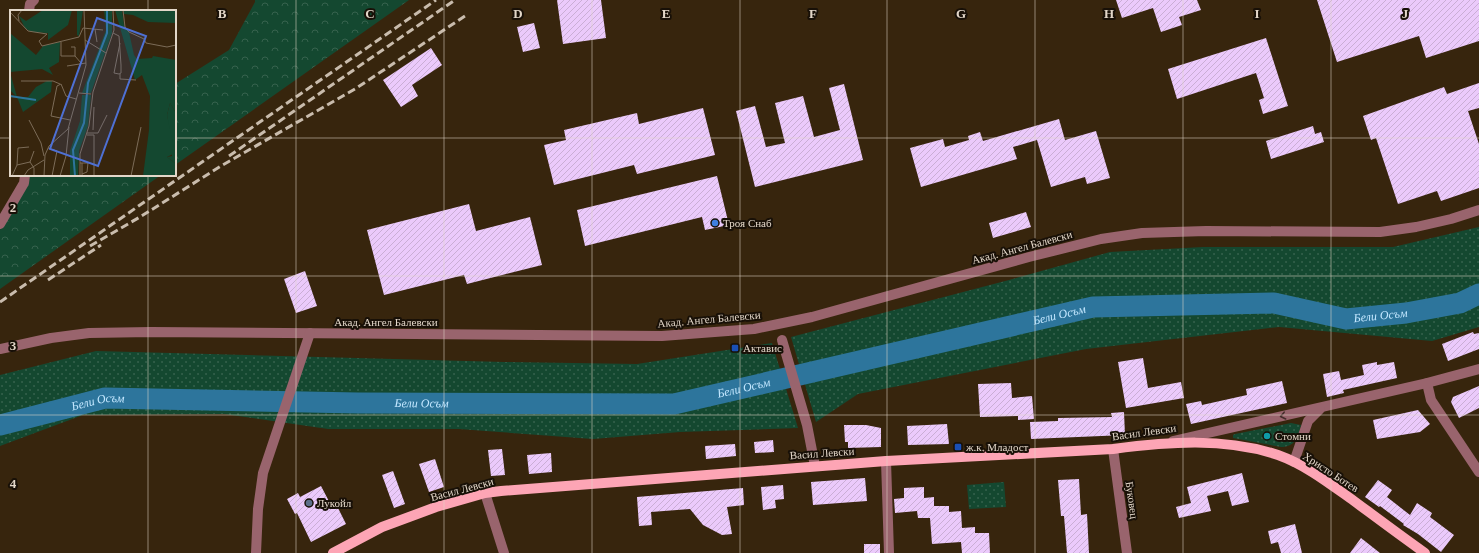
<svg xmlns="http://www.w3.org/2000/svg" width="1479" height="553" viewBox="0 0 1479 553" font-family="'Times New Roman',serif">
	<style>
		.green { fill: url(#green-dots) }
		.forest { fill: url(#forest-crowns) }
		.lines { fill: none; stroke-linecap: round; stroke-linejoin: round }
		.river { stroke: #2d759c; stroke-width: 21 }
		.building { fill: url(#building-hatch) }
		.minor { stroke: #99646d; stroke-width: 10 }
		.major { stroke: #fda5b5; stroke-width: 10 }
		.rail { stroke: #c9bcad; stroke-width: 3; stroke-dasharray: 8 4; stroke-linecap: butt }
		.oneway { stroke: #452d2b }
		.grid { fill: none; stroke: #e3d7c9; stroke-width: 1; stroke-opacity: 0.55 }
		.shop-dot { fill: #3f7fe0; stroke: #181007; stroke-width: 1.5 }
		.transit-dot { fill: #1a4fb4; stroke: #181007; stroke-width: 1.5 }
		.culture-dot { fill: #0f9aa8; stroke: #181007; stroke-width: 1.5 }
		.service-dot { fill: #5c6f8a; stroke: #181007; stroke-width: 1.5 }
		.labels { text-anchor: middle; stroke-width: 4; stroke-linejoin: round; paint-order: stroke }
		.poi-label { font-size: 11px; fill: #e3d7c9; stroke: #181007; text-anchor: start }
		.street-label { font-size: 11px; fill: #e3d7c9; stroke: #181007 }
		.water-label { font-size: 12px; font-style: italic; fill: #c3e7ff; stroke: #181007 }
		.inset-river { fill: none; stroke: #2d759c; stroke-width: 2 }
		.inset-road { fill: none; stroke: #7c6c58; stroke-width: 1 }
		.view { fill: #4e70d4; fill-opacity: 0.15; stroke: #4e70d4; stroke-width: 2 }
		.inset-edge { fill: none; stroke: #e3d7c9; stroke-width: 2 }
		.grid-label { font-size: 13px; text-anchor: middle; font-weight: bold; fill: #e3d7c9; stroke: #181007; stroke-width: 4; stroke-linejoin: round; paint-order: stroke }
	</style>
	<defs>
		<pattern id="green-dots" width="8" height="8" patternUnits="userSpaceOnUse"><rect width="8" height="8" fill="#144830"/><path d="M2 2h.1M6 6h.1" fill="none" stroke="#36624d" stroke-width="1.8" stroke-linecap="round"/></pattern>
		<pattern id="forest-crowns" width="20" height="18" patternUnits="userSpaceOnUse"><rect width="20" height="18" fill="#144830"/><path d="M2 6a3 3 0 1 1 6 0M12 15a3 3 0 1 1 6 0" fill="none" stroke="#36624d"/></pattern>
		<pattern id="building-hatch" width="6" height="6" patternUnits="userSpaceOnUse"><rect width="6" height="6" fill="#ebcafb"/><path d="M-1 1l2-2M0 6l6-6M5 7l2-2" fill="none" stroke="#caaed5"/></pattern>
	</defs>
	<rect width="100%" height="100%" fill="#37250d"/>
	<g class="green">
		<path d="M1479,227V327L1432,341L1279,327L1086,349L858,394L816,422L791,337L1009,280L1110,252L1203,247H1393Z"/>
		<path d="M772,343L798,428L680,432L593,439L459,429H328L224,414L83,415L0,446V375L96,351L504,362L637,364Z"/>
		<path d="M1291,423L1301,425C1298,437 1295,447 1281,447L1233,438V435L1235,434Z"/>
		<path d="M1004,482L1006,507L969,509L967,485Z"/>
	</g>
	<g class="forest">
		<path d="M255,0H409L175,165V84L229,50L255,2Z"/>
		<path d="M30,175H161L0,289V215L23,179Z"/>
	</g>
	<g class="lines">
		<path class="river" id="s1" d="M0,425L105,398L358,403L674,404L1093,307L1274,303L1346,319L1406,313L1460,303L1479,294"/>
	</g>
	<g class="building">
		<path d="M557,0H601L606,38L563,44Z"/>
		<path d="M1116,0H1197L1201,10L1179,17L1182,25L1161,32L1153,8L1122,18Z"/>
		<path d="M1317,0H1479V41L1426,58L1419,36L1337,62Z"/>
		<path d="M534,23L540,48L523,52L517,27Z"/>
		<path d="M1266,38L1288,106L1263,114L1259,100L1264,98L1256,73L1177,99L1168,69Z"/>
		<path d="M431,48L442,65L412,85L418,96L401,107L383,80Z"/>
		<path d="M1479,83V108L1468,111L1479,144V188L1441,201L1437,191L1398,204L1376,138L1371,140L1363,116L1444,87L1447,94Z"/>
		<path d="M844,84L863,160L755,187L736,111L755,106L766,147L785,143L775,103L803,96L814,137L840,130L829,88Z"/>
		<path d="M703,108L715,155L637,174L634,165L554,185L544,145L566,140L564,130L637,113L639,124Z"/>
		<path d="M1059,119L1065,140L1096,131L1110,178L1087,184L1085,177L1051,187L1037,140L1013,147L1017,159L921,187L910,148L943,139L945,147L969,140L968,136L980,132L983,141Z"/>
		<path d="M1313,126L1315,134L1321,132L1324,142L1271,159L1266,141Z"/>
		<path d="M717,176L729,225L705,230L702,217L585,246L577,210Z"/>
		<path d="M469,204L476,231L530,217L542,265L467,284L464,275L384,295L367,230Z"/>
		<path d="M1026,212L1031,227L993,238L989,223Z"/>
		<path d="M305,271L317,306L296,313L284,279Z"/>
		<path d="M1473,332L1474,334L1479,333V349L1448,361L1442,344Z"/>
		<path d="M1143,358L1148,388L1181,382L1184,398L1126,408L1118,362Z"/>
		<path d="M1377,362V365L1394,362L1397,378L1343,390L1344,393L1327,397L1323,374L1339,371L1341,380L1364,375L1362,365Z"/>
		<path d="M1282,381L1287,403L1191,424L1186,404L1201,401L1202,405L1247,395L1246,389Z"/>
		<path d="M1011,383L1012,398L1032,396L1034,419L1018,420V416L980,417L978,384Z"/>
		<path d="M1479,386V408L1459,418L1451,402L1453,397Z"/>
		<path d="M1418,410L1430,424L1420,432L1377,439L1373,420Z"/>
		<path d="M1124,412L1125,435L1031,439L1030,422L1058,421V418L1112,417L1111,413Z"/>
		<path d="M947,424L949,444L908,445L907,426Z"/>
		<path d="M844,425H866L881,428V447L848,448V442H845Z"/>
		<path d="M773,440L774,452L755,453L754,442Z"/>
		<path d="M735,444L736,456L706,459L705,446Z"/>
		<path d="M502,449L505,475L491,476L488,450Z"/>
		<path d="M551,453L552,472L529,474L527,455Z"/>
		<path d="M435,459L444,487L429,492L419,464Z"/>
		<path d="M393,471L405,504L394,508L382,475Z"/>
		<path d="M1242,473L1249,502L1232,506L1228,491L1207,496L1211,511L1179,518L1176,507L1191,503L1187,487Z"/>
		<path d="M865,478L867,501L813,505L811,482Z"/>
		<path d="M1079,479L1081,515L1087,514L1089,553H1067L1064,516H1061L1058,480Z"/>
		<path d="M1378,480L1392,490L1387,497L1410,515L1417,503L1432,513L1430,517L1454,535L1441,552L1418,534L1403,525L1404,524L1380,506L1379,507L1365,497Z"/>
		<path d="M783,485L784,499L775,500L776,508L763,510L761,487Z"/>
		<path d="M321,486L333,509L337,506L346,524L311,542L297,513L295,514L287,499L298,493L300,497Z"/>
		<path d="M924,487V498L934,497V506H949V512L961,511L962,528L975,527V533H989L990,553H962L961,542L932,544L930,518H918L917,511L895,513L894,499L904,498V488Z"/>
		<path d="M743,488L744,505L727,507L732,534L722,535L703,525L690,509L651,512L652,525L639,526L637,497Z"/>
		<path d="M1295,524L1302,553H1281L1278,542L1271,544L1268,531Z"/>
		<path d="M1361,538L1380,553H1350Z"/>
		<rect x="864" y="544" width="16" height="9"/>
	</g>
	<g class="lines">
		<g class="minor">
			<path d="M29,11L30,4L34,0"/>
			<path d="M0,224L24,183L25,175"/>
			<path d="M782,340L807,425L815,466"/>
			<path d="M0,349L51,338L89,333L151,332L662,336L754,329L812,317L1029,257L1101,239L1142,233L1206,231L1380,232L1416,227L1451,219L1479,210"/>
			<path d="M1427,383L1431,400L1479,472"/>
			<path d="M1173,441L1427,383L1479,369"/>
			<path d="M1113,449L1127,553"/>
			<path d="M886,461L889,553"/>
			<path d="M1294,462L1308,421L1320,409"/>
			<path d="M485,493L504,553"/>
			<path d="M256,553L258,509L263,473L310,333"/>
		</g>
		<path class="major" d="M333,553L382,527L436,507L485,493L501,491L886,461L1113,449C1168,442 1224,437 1278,455C1306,465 1330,484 1354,501C1377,518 1401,536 1425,553"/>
		<g class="rail">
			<path d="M229,156L455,0"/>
			<path d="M90,246L140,217L221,166L355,89L465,16"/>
			<path d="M48,280L101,245"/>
			<path d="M0,302L436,0"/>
		</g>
	</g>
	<defs><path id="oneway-chevron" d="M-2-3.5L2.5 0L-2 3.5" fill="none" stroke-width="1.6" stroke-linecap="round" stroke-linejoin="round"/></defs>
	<use class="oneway" href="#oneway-chevron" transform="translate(1283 416) rotate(167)"/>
	<path class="grid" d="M148,0V11M296,0V553M444,0V553M592,0V553M740,0V553M887,0V553M1035,0V553M1183,0V553M1331,0V553M0,138H11M175,138H1479M148,175V553M0,276H1479M0,415H1479"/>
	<circle class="shop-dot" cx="715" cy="223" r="4"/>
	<g class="transit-dot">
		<rect x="731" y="344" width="8" height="8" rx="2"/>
		<rect x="954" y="443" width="8" height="8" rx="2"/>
	</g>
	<circle class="culture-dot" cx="1267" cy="436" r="4"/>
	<circle class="service-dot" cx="309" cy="503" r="4"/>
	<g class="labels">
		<g class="poi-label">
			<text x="723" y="227">Троя Снаб</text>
			<text x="743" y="352">Актавис</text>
			<text x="1275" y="440">Стомни</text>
			<text x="966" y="451">ж.к. Младост</text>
			<text x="317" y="507">Лукойл</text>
		</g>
		<g class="street-label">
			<text transform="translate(1022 247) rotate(-15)" y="4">Акад. Ангел Балевски</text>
			<text transform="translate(709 319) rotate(-5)" y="4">Акад. Ангел Балевски</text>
			<text x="386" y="326">Акад. Ангел Балевски</text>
			<text transform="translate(1144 432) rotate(-8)" y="4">Васил Левски</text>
			<text transform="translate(822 453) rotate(-4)" y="4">Васил Левски</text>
			<text transform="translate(1331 472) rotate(33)" y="4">Христо Ботев</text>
			<text transform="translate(462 489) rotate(-15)" y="4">Васил Левски</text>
			<text transform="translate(1132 500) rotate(82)" y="4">Буковец</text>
		</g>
		<g class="water-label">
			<text dy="4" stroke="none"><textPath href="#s1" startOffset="1073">Бели Осъм</textPath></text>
			<text dy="4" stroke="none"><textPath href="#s1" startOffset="1397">Бели Осъм</textPath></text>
			<text dy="4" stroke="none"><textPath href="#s1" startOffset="749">Бели Осъм</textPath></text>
			<text dy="4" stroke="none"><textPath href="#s1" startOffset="425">Бели Осъм</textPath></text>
			<text dy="4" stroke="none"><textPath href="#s1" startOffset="101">Бели Осъм</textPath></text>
		</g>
	</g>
	<g transform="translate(10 10)">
		<rect width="166" height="166" fill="#37250d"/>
		<path d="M67,0H73L69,26L67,25ZM94,0H102V23L81,83H72L96,20ZM0,23L26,45L33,36L50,32L49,52L39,58L43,65L32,59L0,62L7,87L0,80ZM72,85H81L78,116L69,141L68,166H60V141L70,111ZM160,93L166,103V154L157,147L162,146L157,105Z" fill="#144830"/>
		<path d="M33,0H62L58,15L38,30V23L21,22L15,18L9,6L16,11ZM105,0H112L114,15L119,22L124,45L127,49L142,48L143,46L166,50V103L160,93L157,105L165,143L157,147L166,154V166H133L139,120L140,86L132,65L125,70ZM166,0V13L138,12L123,5L114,4L113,1ZM37,71H42L41,82L13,102L7,87H18L26,77Z" fill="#144830"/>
		<path class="inset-river" d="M0,86L26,90M65,166L63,140L74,113L78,73L97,23V0"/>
		<path class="inset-road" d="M113,0L115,17L119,22L134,29L136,33L157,37L166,35M0,2L18,21L37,24L29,31L32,36L69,27L73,18L93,20M9,11L8,5L12,0M85,19L87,32M103,23L109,26L111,55V63L109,64L104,63L110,33M75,30L96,43M51,32V46H65M61,37H65V46L71,53M57,56L76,53M110,64V69L126,70M11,71H43L50,74M69,83L81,84M19,110L31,133L34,146M60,110L41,106L47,76L51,74L56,86L66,89M83,120L84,97M77,123H88L97,105M77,125H84V166M38,138L47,141L42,166M20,152L24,158V166M70,153H78L77,162L72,164M7,155L20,152L24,141M2,166L7,155L8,138L19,137M14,166L18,160L34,150M34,166L35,145L39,136L58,119L76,55L74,0M50,166L56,146L59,117M70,166V144L79,116L83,82L104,20L103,0M72,166V153M121,166L131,117"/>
		<path class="view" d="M87,8L136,26L88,156L40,139Z"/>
		<rect width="166" height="166" class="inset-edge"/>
	</g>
	<g class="grid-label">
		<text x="222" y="18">B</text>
		<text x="370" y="18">C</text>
		<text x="518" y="18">D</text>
		<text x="666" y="18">E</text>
		<text x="813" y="18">F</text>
		<text x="961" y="18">G</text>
		<text x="1109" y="18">H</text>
		<text x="1257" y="18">I</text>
		<text x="1405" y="18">J</text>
		<text x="13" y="212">2</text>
		<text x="13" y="350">3</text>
		<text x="13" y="488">4</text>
	</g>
</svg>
